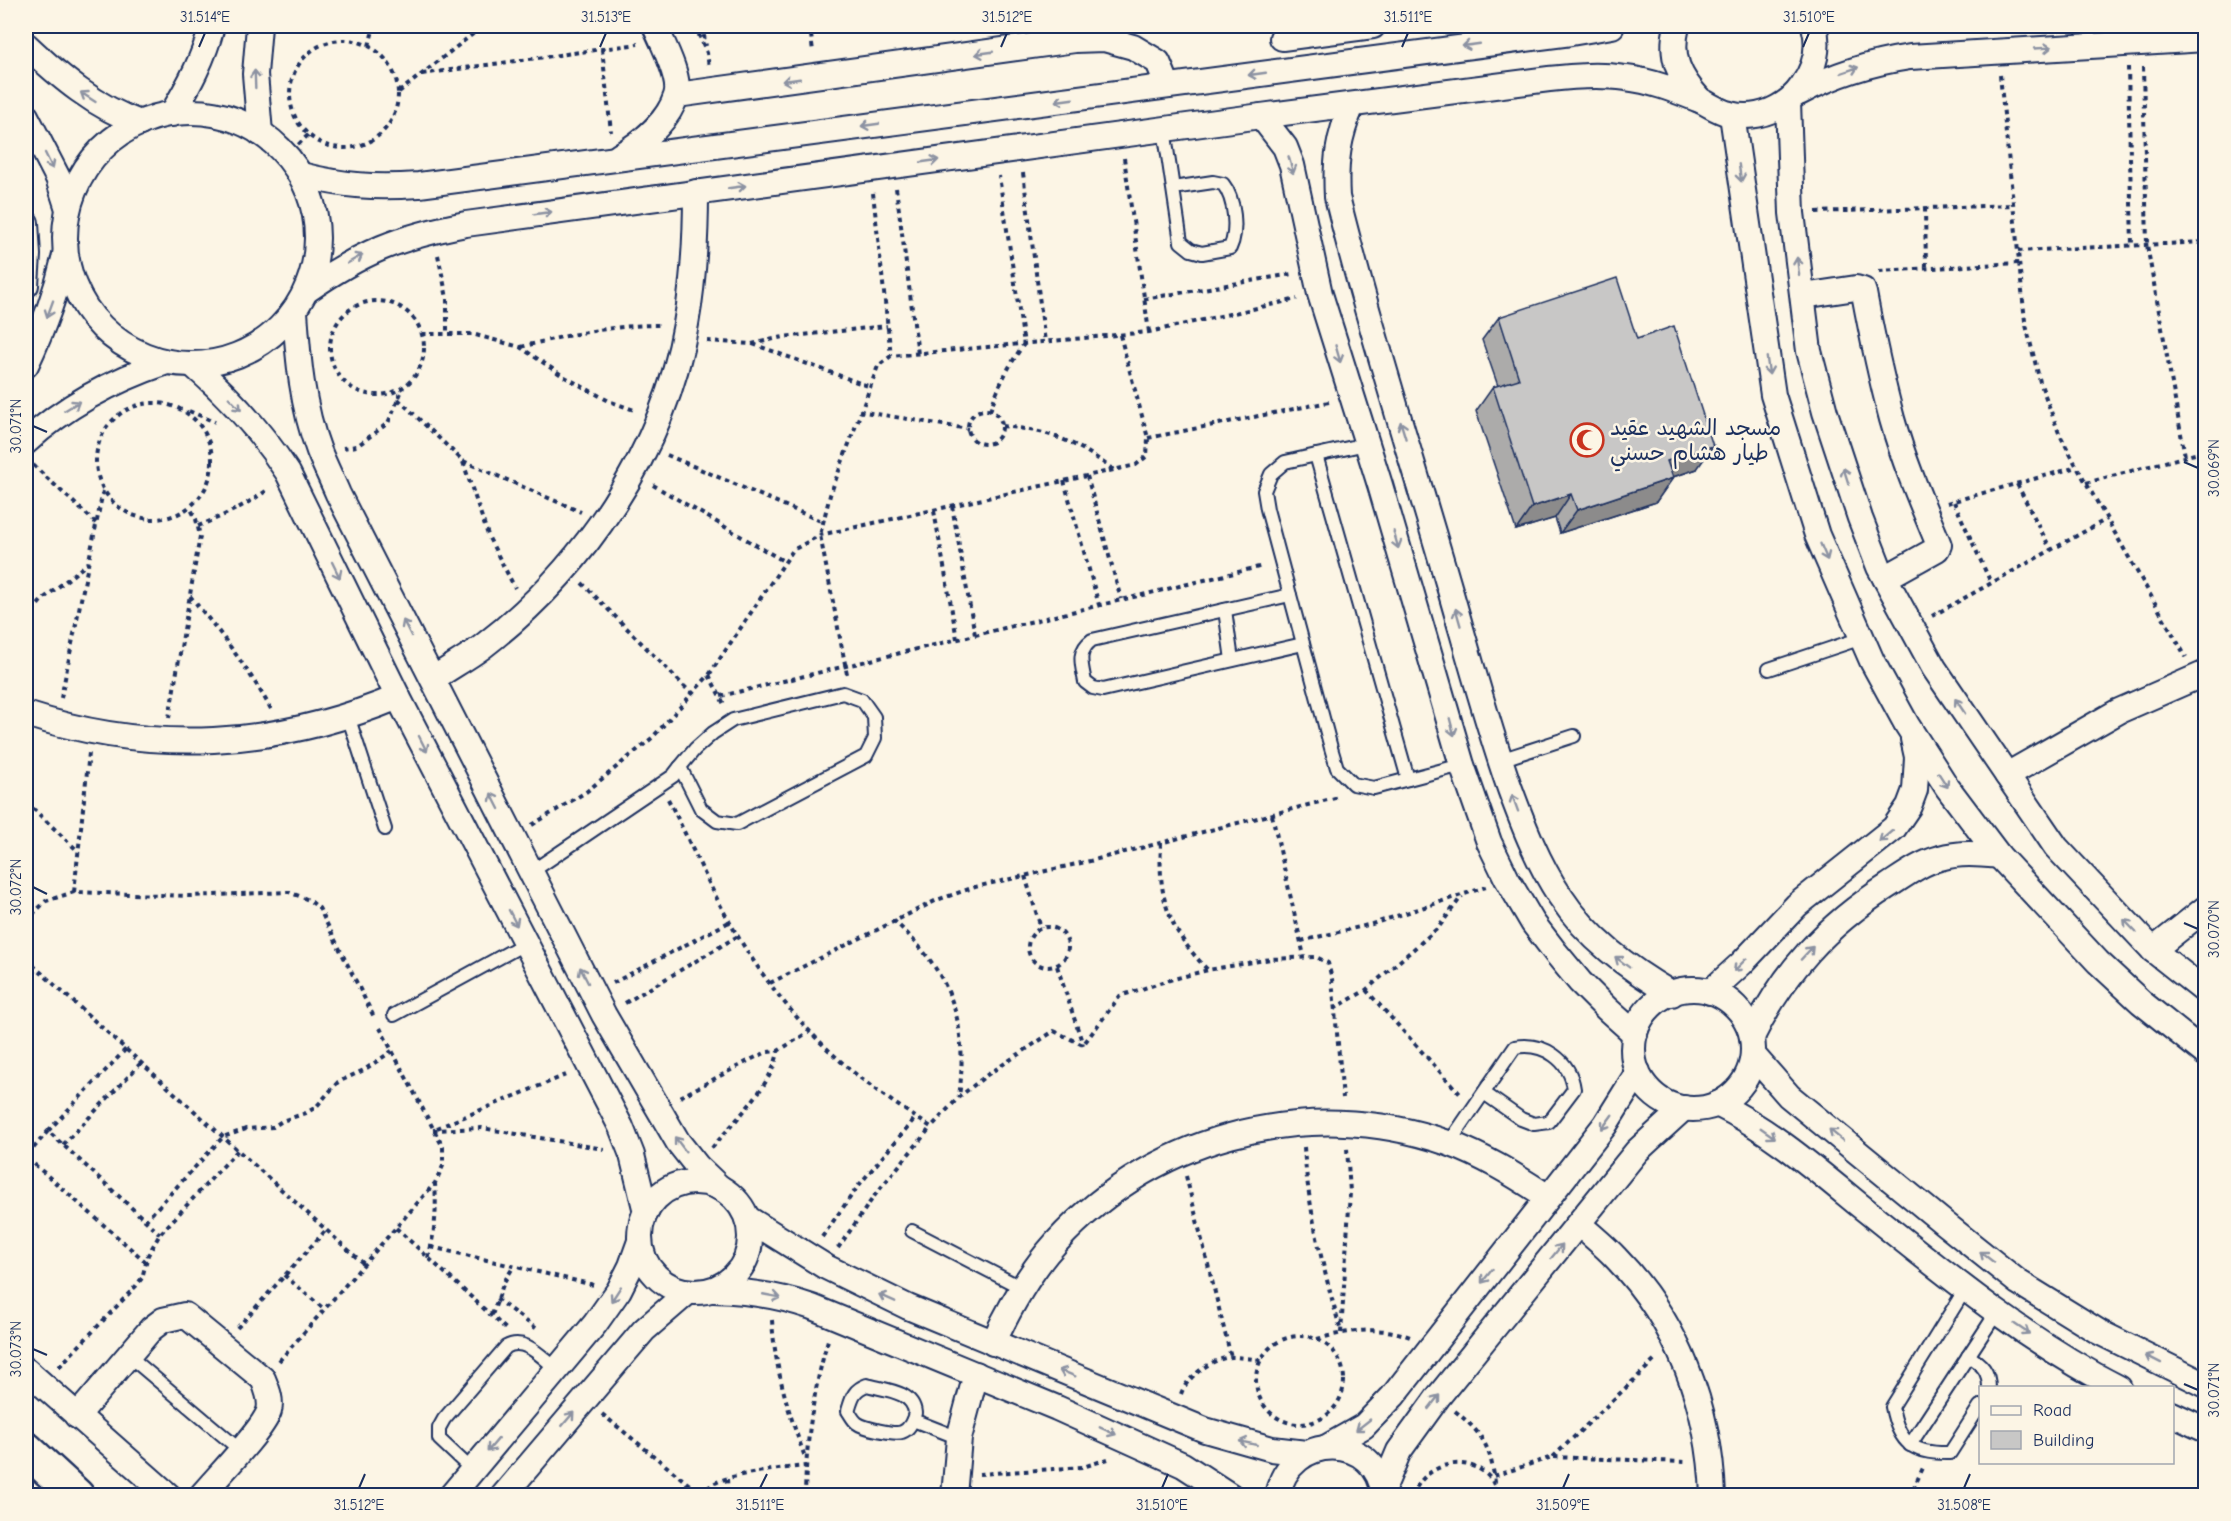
<svg xmlns="http://www.w3.org/2000/svg" width="2231" height="1521" viewBox="0 0 2231 1521" font-family="'Comic Neue','Playpen Sans Arabic',sans-serif">
	<style>
		.lines { fill: none; stroke-linecap: round; stroke-linejoin: round }
		.service-casing { stroke: #1b2f5e; stroke-width: 16 }
		.minor-casing { stroke: #1b2f5e; stroke-width: 28 }
		.primary-casing { stroke: #1b2f5e; stroke-width: 38 }
		.path { stroke: #1b2f5e; stroke-width: 4; stroke-dasharray: 4.5 4.5; stroke-linecap: butt }
		.service { stroke: #fcf5e5; stroke-width: 12 }
		.minor { stroke: #fcf5e5; stroke-width: 24 }
		.primary { stroke: #fcf5e5; stroke-width: 33 }
		.wall { fill: #acabaa; stroke: #1b2f5e; stroke-width: 1.5 }
		.shaded-wall { fill: #8c8b8b; stroke: #1b2f5e; stroke-width: 1.5 }
		.building { fill: #c8c7c6; stroke: #1b2f5e; stroke-width: 1.5 }
		.oneway { stroke: #8c92a2 }
		.ticks { fill: none; stroke: #1b2f5e; stroke-width: 2 }
		.labels { text-anchor: middle; stroke-width: 5; stroke-linejoin: round; paint-order: stroke }
		.poi-label { font-size: 22px; fill: #1b2f5e; stroke: #fcf5e5; text-anchor: start }
		.neatline { fill: none; stroke: #1b2f5e; stroke-width: 2 }
		.ticks-label { font-size: 15px; text-anchor: middle; fill: #1b2f5e }
	</style>
	<rect width="100%" height="100%" fill="#fcf5e5"/>
	<filter id="ink" filterUnits="userSpaceOnUse"><feTurbulence type="fractalNoise" baseFrequency=".0167" numOctaves="2"/><feDisplacementMap in="SourceGraphic" scale="12" xChannelSelector="R" yChannelSelector="G"/><feConvolveMatrix kernelMatrix="1 2 1 2 8 2 1 2 1" color-interpolation-filters="sRGB"/></filter>
	<g filter="url(#ink)">
		<g class="lines">
			<g class="service-casing">
				<g id="service">
					<path d="M1164,129L1181,242L1191,250L1202,253L1230,248C1238,231 1235,199 1223,184L1213,182L1173,188"/>
					<path d="M1366,444L1285,462L1271,474L1264,491L1267,509L1331,748L1337,768L1353,784L1374,788L1462,765"/>
					<path d="M1316,455L1408,779"/>
					<path d="M1290,595L1092,640C1076,652 1082,665 1085,682L1093,688L1103,690L1303,644"/>
					<path d="M1225,610L1232,660"/>
					<path d="M1769,669L1862,638"/>
					<path d="M843,693L862,700L874,717L875,738L866,756L737,824L717,821L701,809L680,767L695,749L713,733L733,720Z"/>
					<path d="M348,716L385,829"/>
					<path d="M1500,760L1574,736"/>
					<path d="M531,872L673,776L680,767"/>
					<path d="M394,1015L526,943"/>
					<path d="M1449,1143L1515,1047C1544,1042 1570,1060 1574,1089L1549,1122L1534,1124L1521,1119L1484,1093"/>
					<path d="M912,1231L1022,1288"/>
					<path d="M1966,1288L1892,1407C1899,1444 1913,1454 1950,1453L1980,1406"/>
					<path d="M129,1356L240,1450"/>
					<path d="M1968,1356C1982,1364 1989,1371 1989,1388"/>
					<path d="M867,1385C885,1390 913,1391 915,1413C913,1421 910,1429 902,1432C895,1435 863,1428 857,1423C853,1420 851,1415 848,1411C852,1398 853,1390 867,1385Z"/>
					<path d="M913,1420L959,1438"/>
					<path d="M1910,1445L1997,1312"/>
					<path d="M472,1470L439,1439V1428L444,1419L506,1347C525,1336 542,1358 557,1369"/>
				</g>
			</g>
			<g class="minor-casing">
				<g id="minor">
					<path d="M259,26L255,74L260,133"/>
					<path d="M1677,26C1669,57 1679,77 1700,100"/>
					<path d="M1282,38L1373,26"/>
					<path d="M26,45C60,77 95,107 140,123"/>
					<path d="M1799,93C1835,74 1870,63 1910,57L2206,39"/>
					<path d="M677,95L1075,40L1104,39L1133,47L1158,62L1168,86"/>
					<path d="M1788,102L1792,213L1809,351L1825,412L1860,518L1879,567L1934,668L2056,847L2153,950L2206,992"/>
					<path d="M1352,105C1338,138 1335,161 1337,197C1370,329 1412,459 1450,590C1469,656 1487,724 1510,789C1524,827 1538,863 1560,896C1588,939 1628,968 1672,994"/>
					<circle cx="191" cy="238" r="126"/>
					<path d="M172,114C189,85 204,58 212,26"/>
					<path d="M1732,115L1773,395L1817,535L1872,661L1907,725L1947,787L1999,856L2098,962L2141,1002L2206,1054"/>
					<path d="M26,116L58,178L68,209"/>
					<path d="M1261,116L1285,147L1292,165L1320,294L1380,485L1462,765L1489,842L1507,879L1533,923L1556,953L1580,982L1607,1009L1635,1034"/>
					<path d="M619,156C641,143 668,122 676,96C682,79 662,42 655,26"/>
					<path d="M301,175C345,186 373,188 419,185L1571,33L1612,26"/>
					<path d="M26,223L28,255L26,285"/>
					<path d="M306,291C362,252 399,237 466,224L1261,116L1549,79C1575,76 1600,74 1626,78C1651,81 1674,90 1697,99C1708,103 1717,111 1730,114C1757,121 1787,108 1802,86C1815,68 1820,47 1814,26"/>
					<path d="M1803,296L1856,288L1863,290L1864,293C1872,336 1881,378 1892,419C1904,462 1922,504 1939,545L1937,549L1885,578"/>
					<path d="M295,311C298,358 302,406 319,451C325,466 332,480 338,494L604,1015L678,1142L697,1166L720,1188"/>
					<path d="M26,365C43,329 56,294 65,255"/>
					<path d="M193,365C230,397 261,431 288,473L398,697L621,1127L632,1155L646,1212"/>
					<path d="M26,442C67,404 114,380 167,362"/>
					<path d="M433,679C449,668 467,658 482,647C584,569 664,451 686,324C694,280 696,237 696,192"/>
					<path d="M26,714C153,755 275,748 398,697"/>
					<path d="M2007,775L2119,711L2206,673"/>
					<path d="M2153,950L2206,908"/>
					<circle cx="1693" cy="1049" r="60"/>
					<path d="M1710,992L1742,963L1797,905L1894,828L1909,806L1915,790L1917,757L1913,739"/>
					<path d="M1752,1037C1784,971 1827,925 1888,886C1905,875 1921,863 1940,858C1960,852 1979,854 1999,856"/>
					<path d="M1753,1055L1789,1096L1944,1223L2018,1282L2099,1332L2206,1385"/>
					<path d="M1717,1104C1770,1130 1813,1167 1858,1204C1941,1270 2024,1340 2119,1388"/>
					<circle cx="695" cy="1237" r="55"/>
					<path d="M747,1218L826,1267L908,1307L1205,1430L1272,1449L1306,1453"/>
					<path d="M1579,1224C1591,1235 1605,1246 1616,1258C1678,1322 1710,1407 1713,1496"/>
					<path d="M714,1290C748,1291 780,1296 812,1307L1057,1408L1183,1465L1231,1496"/>
					<path d="M993,1343C1008,1311 1025,1280 1047,1253C1144,1137 1306,1093 1448,1143C1484,1156 1516,1176 1548,1197"/>
					<path d="M26,1370L169,1496"/>
					<path d="M2172,1414L2206,1430"/>
					<path d="M77,1416L151,1329L163,1320L185,1315L263,1379C267,1389 272,1400 269,1411C263,1430 216,1478 201,1496"/>
					<path d="M1327,1447L1364,1426L1393,1396L1605,1125L1638,1072"/>
					<path d="M1383,1489L1399,1451L1438,1397L1637,1151L1684,1108"/>
					<path d="M451,1496L595,1324L619,1290L631,1266L640,1241"/>
					<path d="M503,1496L644,1330L688,1292"/>
					<path d="M954,1496L959,1438L976,1374"/>
					<path d="M1277,1496C1290,1430 1378,1433 1384,1496"/>
				</g>
			</g>
			<g class="primary-casing">
				<path id="primary" d="M26,1449L77,1496"/>
			</g>
			<g class="path">
				<path d="M695,26L707,53L709,67"/>
				<path d="M702,26L706,46"/>
				<path d="M810,26L813,52"/>
				<circle cx="344" cy="94" r="54"/>
				<path d="M369,46L374,26"/>
				<path d="M602,49L611,132"/>
				<path d="M2128,67L2132,246"/>
				<path d="M2143,67L2147,245L2185,456"/>
				<path d="M422,74L638,44"/>
				<path d="M2000,75L2025,321L2040,382L2059,433L2077,467L2186,657"/>
				<path d="M399,92L483,26"/>
				<path d="M292,151L308,135"/>
				<path d="M1124,158L1149,332"/>
				<path d="M1023,173L1045,342"/>
				<path d="M896,188L918,354"/>
				<path d="M873,193L891,356"/>
				<path d="M1925,208L1926,268"/>
				<path d="M1816,212L2013,205"/>
				<path d="M2018,251L2206,242"/>
				<path d="M438,255L447,298V334"/>
				<path d="M1879,271L2019,263"/>
				<path d="M1144,299L1292,274"/>
				<circle cx="377" cy="348" r="47"/>
				<path d="M422,334H472L520,347L563,376L609,401L637,411"/>
				<path d="M707,341L752,344L783,337L887,326"/>
				<path d="M753,344L868,386"/>
				<path d="M521,347C567,335 612,325 661,325"/>
				<path d="M398,399L463,461L581,512"/>
				<circle cx="154" cy="461" r="58"/>
				<circle cx="985" cy="427" r="17"/>
				<path d="M189,411L215,422"/>
				<path d="M859,411L968,429"/>
				<path d="M990,411C998,386 1009,365 1024,344L999,176"/>
				<path d="M1002,426C1051,431 1075,441 1115,471"/>
				<path d="M1148,438L1329,402"/>
				<path d="M343,448L357,446L388,423L403,388"/>
				<path d="M667,455L823,522"/>
				<path d="M463,462L489,538L515,588"/>
				<path d="M33,465L96,523"/>
				<path d="M1087,476L1121,599"/>
				<path d="M1064,481L1099,605"/>
				<path d="M2086,483L2206,451"/>
				<path d="M2017,484L2051,550"/>
				<path d="M653,485L785,562"/>
				<path d="M1954,502L1991,583"/>
				<path d="M1947,503L2077,467"/>
				<path d="M952,506L975,635"/>
				<path d="M934,511L957,639"/>
				<path d="M198,526C224,516 246,505 269,489"/>
				<path d="M582,583L692,694"/>
				<path d="M190,596C220,632 248,668 271,709"/>
				<path d="M1932,616L2107,519"/>
				<path d="M26,618L43,599L88,563"/>
				<path d="M847,674L820,535L830,495L878,366L891,356L1149,332L1297,299"/>
				<path d="M709,675L724,704"/>
				<path d="M721,696L1263,566"/>
				<path d="M61,698L103,491"/>
				<path d="M169,718L200,536L196,519L190,507"/>
				<path d="M668,799C689,840 707,882 729,921C757,971 794,1019 836,1057C865,1084 898,1106 931,1127L959,1097L987,1075L1054,1031L1083,1045L1120,996L1166,981L1208,970L1270,959L1316,957L1328,963L1332,979L1343,1098"/>
				<path d="M26,802L78,851"/>
				<path d="M1272,815L1304,956"/>
				<path d="M532,825L586,792L652,738L709,675L793,550L820,535L1136,465L1147,456L1148,438L1120,335"/>
				<path d="M1161,843C1158,899 1168,929 1208,970"/>
				<path d="M1025,876L1041,928"/>
				<path d="M74,892L89,753"/>
				<path d="M893,920C950,971 969,1021 959,1097"/>
				<path d="M26,921L46,901L74,892L189,896L289,892L309,900L319,908L375,1019"/>
				<circle cx="1048" cy="947" r="20"/>
				<path d="M1301,941L1372,924L1486,887"/>
				<path d="M26,959L365,1265"/>
				<path d="M1057,966L1083,1045"/>
				<path d="M26,981L36,969"/>
				<path d="M613,983L729,922"/>
				<path d="M770,983L937,900L975,887L1090,861L1339,797"/>
				<path d="M1366,990L1462,1096"/>
				<path d="M625,1003L738,936"/>
				<path d="M1334,1009L1366,990L1438,928L1462,896"/>
				<path d="M680,1097L752,1059L767,1052L778,1051L810,1031"/>
				<path d="M437,1128L566,1075"/>
				<path d="M433,1130L482,1128L604,1149"/>
				<path d="M48,1131L126,1049"/>
				<path d="M63,1145L141,1063"/>
				<path d="M1304,1147C1308,1209 1323,1268 1340,1328"/>
				<path d="M712,1148C734,1121 773,1085 778,1051"/>
				<path d="M1186,1176L1231,1357"/>
				<path d="M145,1221L223,1137L246,1129L273,1127L282,1121L306,1113L316,1107L338,1082L364,1070L392,1051"/>
				<path d="M396,1228L506,1329"/>
				<path d="M822,1237L859,1185L916,1117"/>
				<path d="M431,1247L594,1285"/>
				<path d="M838,1248L875,1195L931,1127"/>
				<path d="M428,1258C435,1233 437,1210 435,1184"/>
				<path d="M146,1262L26,1157L48,1131L160,1234"/>
				<path d="M284,1275L325,1310"/>
				<path d="M496,1299L537,1329"/>
				<path d="M492,1315L504,1282L514,1266"/>
				<path d="M772,1320C775,1370 788,1411 805,1457"/>
				<path d="M237,1328L326,1230"/>
				<path d="M1341,1333L1350,1192L1347,1148"/>
				<circle cx="1300" cy="1380" r="44"/>
				<path d="M1317,1339C1347,1331 1380,1325 1410,1337"/>
				<path d="M279,1361L435,1183L443,1166V1147L380,1028"/>
				<path d="M59,1367L136,1286L142,1278L148,1255L160,1234L238,1150"/>
				<path d="M1181,1394C1187,1376 1213,1358 1232,1357C1241,1357 1252,1359 1261,1360"/>
				<path d="M1455,1411C1487,1437 1491,1450 1496,1490"/>
				<path d="M602,1414L702,1495"/>
				<path d="M1553,1457L1656,1359"/>
				<path d="M979,1474L1083,1467L1108,1459"/>
				<path d="M1494,1476L1552,1457L1685,1462"/>
				<path d="M727,1479L728,1496"/>
				<path d="M1913,1489L1923,1468"/>
				<path d="M701,1495C705,1492 708,1487 712,1485C726,1474 786,1468 806,1466"/>
				<path d="M805,1496C806,1442 813,1391 828,1340"/>
				<path d="M1413,1496C1422,1464 1468,1452 1490,1478C1494,1483 1496,1490 1498,1496"/>
				<path d="M1897,1496C1905,1488 1915,1488 1923,1496"/>
			</g>
			<use href="#service" class="service"/>
			<use href="#minor" class="minor"/>
			<use href="#primary" class="primary"/>
		</g>
		<path class="wall" d="M1499,317L1637,339L1697,469L1673,477L1656,502L1560,533L1555,518L1516,530L1476,411L1493,387L1498,386L1482,340Z"/>
		<g class="shaded-wall">
			<path d="M1713,446L1697,469L1651,484L1667,461Z"/>
			<path d="M1673,478L1656,502L1560,533L1577,510Z"/>
			<path d="M1571,494L1555,518L1516,530L1532,507Z"/>
		</g>
		<path class="building" d="M1617,278L1637,339L1674,326L1713,446L1667,461L1673,478L1577,510L1571,494L1532,507L1493,387L1519,379L1499,317Z"/>
		<defs><path id="oneway-shaft" d="M-6 0H5M1.5-3L5.5 0L1.5 3" fill="none" stroke-width="1.6" stroke-linecap="round" stroke-linejoin="round" transform="scale(1.5)"/></defs>
		<g class="oneway">
			<use href="#oneway-shaft" transform="translate(1471 45) rotate(172)"/>
			<use href="#oneway-shaft" transform="translate(2043 48) rotate(-3)"/>
			<use href="#oneway-shaft" transform="translate(984 53) rotate(172)"/>
			<use href="#oneway-shaft" transform="translate(1850 70) rotate(-19)"/>
			<use href="#oneway-shaft" transform="translate(1257 74) rotate(172)"/>
			<use href="#oneway-shaft" transform="translate(255 79) rotate(-92)"/>
			<use href="#oneway-shaft" transform="translate(791 80) rotate(172)"/>
			<use href="#oneway-shaft" transform="translate(88 97) rotate(-147)"/>
			<use href="#oneway-shaft" transform="translate(1064 100) rotate(172)"/>
			<use href="#oneway-shaft" transform="translate(870 125) rotate(172)"/>
			<use href="#oneway-shaft" transform="translate(49 161) rotate(64)"/>
			<use href="#oneway-shaft" transform="translate(930 161) rotate(-8)"/>
			<use href="#oneway-shaft" transform="translate(1291 165) rotate(74)"/>
			<use href="#oneway-shaft" transform="translate(1740 173) rotate(82)"/>
			<use href="#oneway-shaft" transform="translate(737 187) rotate(-8)"/>
			<use href="#oneway-shaft" transform="translate(543 213) rotate(-8)"/>
			<use href="#oneway-shaft" transform="translate(355 259) rotate(-30)"/>
			<use href="#oneway-shaft" transform="translate(1798 266) rotate(-97)"/>
			<use href="#oneway-shaft" transform="translate(50 309) rotate(110)"/>
			<use href="#oneway-shaft" transform="translate(1338 354) rotate(74)"/>
			<use href="#oneway-shaft" transform="translate(1768 366) rotate(82)"/>
			<use href="#oneway-shaft" transform="translate(235 404) rotate(46)"/>
			<use href="#oneway-shaft" transform="translate(72 406) rotate(-32)"/>
			<use href="#oneway-shaft" transform="translate(1403 430) rotate(-107)"/>
			<use href="#oneway-shaft" transform="translate(1846 476) rotate(-108)"/>
			<use href="#oneway-shaft" transform="translate(1396 540) rotate(74)"/>
			<use href="#oneway-shaft" transform="translate(1824 552) rotate(67)"/>
			<use href="#oneway-shaft" transform="translate(336 570) rotate(64)"/>
			<use href="#oneway-shaft" transform="translate(1458 617) rotate(-106)"/>
			<use href="#oneway-shaft" transform="translate(407 628) rotate(-117)"/>
			<use href="#oneway-shaft" transform="translate(1960 706) rotate(-124)"/>
			<use href="#oneway-shaft" transform="translate(1452 727) rotate(75)"/>
			<use href="#oneway-shaft" transform="translate(423 744) rotate(63)"/>
			<use href="#oneway-shaft" transform="translate(1943 780) rotate(57)"/>
			<use href="#oneway-shaft" transform="translate(495 801) rotate(-117)"/>
			<use href="#oneway-shaft" transform="translate(1515 803) rotate(-110)"/>
			<use href="#oneway-shaft" transform="translate(1886 836) rotate(140)"/>
			<use href="#oneway-shaft" transform="translate(513 918) rotate(63)"/>
			<use href="#oneway-shaft" transform="translate(2130 926) rotate(-134)"/>
			<use href="#oneway-shaft" transform="translate(1807 953) rotate(-47)"/>
			<use href="#oneway-shaft" transform="translate(1622 962) rotate(-143)"/>
			<use href="#oneway-shaft" transform="translate(1740 965) rotate(135)"/>
			<use href="#oneway-shaft" transform="translate(584 975) rotate(-117)"/>
			<use href="#oneway-shaft" transform="translate(1607 1122) rotate(126)"/>
			<use href="#oneway-shaft" transform="translate(1768 1133) rotate(35)"/>
			<use href="#oneway-shaft" transform="translate(1836 1135) rotate(-140)"/>
			<use href="#oneway-shaft" transform="translate(680 1144) rotate(-127)"/>
			<use href="#oneway-shaft" transform="translate(1557 1251) rotate(-51)"/>
			<use href="#oneway-shaft" transform="translate(1987 1257) rotate(-142)"/>
			<use href="#oneway-shaft" transform="translate(1487 1276) rotate(128)"/>
			<use href="#oneway-shaft" transform="translate(616 1294) rotate(123)"/>
			<use href="#oneway-shaft" transform="translate(772 1296) rotate(11)"/>
			<use href="#oneway-shaft" transform="translate(887 1298) rotate(-156)"/>
			<use href="#oneway-shaft" transform="translate(2022 1329) rotate(34)"/>
			<use href="#oneway-shaft" transform="translate(2153 1359) rotate(-153)"/>
			<use href="#oneway-shaft" transform="translate(1067 1373) rotate(-158)"/>
			<use href="#oneway-shaft" transform="translate(1434 1402) rotate(-52)"/>
			<use href="#oneway-shaft" transform="translate(568 1419) rotate(-50)"/>
			<use href="#oneway-shaft" transform="translate(1363 1425) rotate(142)"/>
			<use href="#oneway-shaft" transform="translate(1108 1431) rotate(24)"/>
			<use href="#oneway-shaft" transform="translate(1248 1443) rotate(-167)"/>
			<use href="#oneway-shaft" transform="translate(493 1445) rotate(130)"/>
		</g>
	</g>
	<path class="ticks" d="M199,47L205,33M600,47L606,33M1001,47L1007,33M1402,47L1408,33M1803,47L1809,33M33,426L47,432M2184,462L2198,468M33,887L47,894M2184,923L2198,929M33,1349L47,1355M2184,1384L2198,1390M359,1488L365,1474M760,1488L767,1474M1162,1488L1168,1474M1563,1488L1569,1474M1964,1488L1970,1474"/>
	<defs>
		<g id="mosque-ring" transform="scale(1.725)"><circle r="9.5" fill="#fcf5e5" stroke="#c8321e" stroke-width="1.5"/><path d="M3.5-4.9A6 6 0 1 0 3.5 4.9A5 5 0 1 1 3.5-4.9Z" fill="#c8321e"/></g>
	</defs>
	<g fill-rule="evenodd">
		<use href="#mosque-ring" x="1587" y="440"/>
	</g>
	<g class="labels">
		<g class="poi-label">
			<text x="1610" y="435">مسجد الشهيد عقيد<tspan x="1610" dy="25">طيار هشام حسني</tspan></text>
		</g>
	</g>
	<rect width="2231" height="1521" fill="none" stroke="#fcf5e5" stroke-width="66"/>
	<rect x="1979" y="1386" width="195" height="78" fill="#fcf5e5" stroke="#a2a6af" stroke-width="1.5"/>
	<rect x="1991" y="1406" width="30" height="9" fill="#fcf5e5" stroke="#a2a6af" stroke-width="1.5"/>
	<text x="2033" y="1416" font-size="18" fill="#1b2f5e">Road</text>
	<rect x="1991" y="1431" width="30" height="18" fill="#c8c7c6" stroke="#a2a6af" stroke-width="1.5"/>
	<text x="2033" y="1446" font-size="18" fill="#1b2f5e">Building</text>
	<rect x="33" y="33" width="2165" height="1455" class="neatline"/>
	<g class="ticks-label">
		<text x="205" y="22">31.514°E</text>
		<text x="606" y="22">31.513°E</text>
		<text x="1007" y="22">31.512°E</text>
		<text x="1408" y="22">31.511°E</text>
		<text x="1809" y="22">31.510°E</text>
		<text transform="translate(16 426) rotate(-90)" y="5">30.071°N</text>
		<text transform="translate(2214 468) rotate(-90)" y="5">30.069°N</text>
		<text transform="translate(16 887) rotate(-90)" y="5">30.072°N</text>
		<text transform="translate(2214 929) rotate(-90)" y="5">30.070°N</text>
		<text transform="translate(16 1349) rotate(-90)" y="5">30.073°N</text>
		<text transform="translate(2214 1390) rotate(-90)" y="5">30.071°N</text>
		<text x="359" y="1510">31.512°E</text>
		<text x="760" y="1510">31.511°E</text>
		<text x="1162" y="1510">31.510°E</text>
		<text x="1563" y="1510">31.509°E</text>
		<text x="1964" y="1510">31.508°E</text>
	</g>
</svg>
